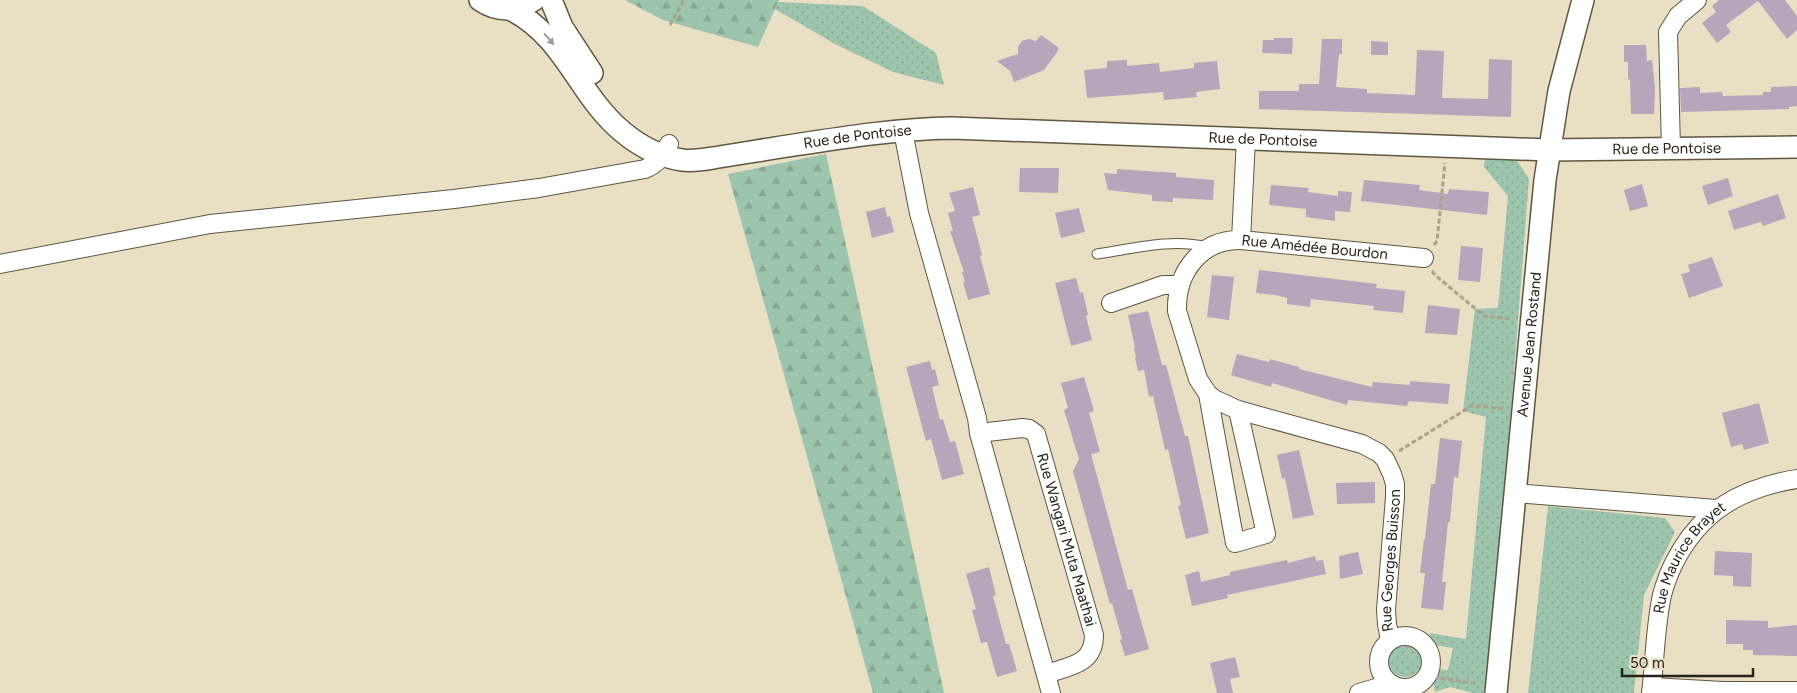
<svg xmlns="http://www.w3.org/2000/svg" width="1797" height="693" viewBox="0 0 1797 693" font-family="Figtree,sans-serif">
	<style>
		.grass { fill: url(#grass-dots) }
		.forest { fill: url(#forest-firs) }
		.building { fill: #b7a5bb }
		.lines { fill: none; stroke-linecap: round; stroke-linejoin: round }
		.service-casing { stroke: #605740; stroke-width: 11 }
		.minor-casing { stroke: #605740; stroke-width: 20 }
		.tertiary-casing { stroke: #605740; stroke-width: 24 }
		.path { stroke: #aaa28d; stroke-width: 3; stroke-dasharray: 5 2.5; stroke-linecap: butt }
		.service { stroke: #fff; stroke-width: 9 }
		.minor { stroke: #fff; stroke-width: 18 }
		.tertiary { stroke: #fff; stroke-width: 21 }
		.oneway { fill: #9e9c98 }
		.labels { text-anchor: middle; stroke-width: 4; stroke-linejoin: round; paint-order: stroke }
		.street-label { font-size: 15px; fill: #27231a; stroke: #e9dfc4 }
	</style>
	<defs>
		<pattern id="grass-dots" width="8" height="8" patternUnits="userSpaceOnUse" patternTransform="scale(1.25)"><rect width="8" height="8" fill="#9dc4ac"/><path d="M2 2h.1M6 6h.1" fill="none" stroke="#87a893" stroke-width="1.8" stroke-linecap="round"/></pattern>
		<pattern id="forest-firs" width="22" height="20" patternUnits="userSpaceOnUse" patternTransform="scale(1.25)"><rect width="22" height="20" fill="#9dc4ac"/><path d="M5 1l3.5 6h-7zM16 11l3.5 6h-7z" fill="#87a893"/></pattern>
	</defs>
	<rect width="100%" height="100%" fill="#e9dfc4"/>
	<g class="grass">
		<path d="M778,2L863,6L936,53L944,85L893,72L835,44L775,9Z"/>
		<path d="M1485,158L1516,159L1529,179L1489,693H1473L1450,687L1435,692L1433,683L1436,669L1448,670L1453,648L1434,645L1429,633L1466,639L1486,417L1463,411L1475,309L1498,308L1508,196L1484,167Z"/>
		<path d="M1548,506L1665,518L1675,532L1644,595L1634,693H1528Z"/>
		<circle cx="1405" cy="660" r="17"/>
	</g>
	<g class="forest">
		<path d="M625,0H779L758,47L663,20Z"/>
		<path d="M826,154L944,693H873L728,174Z"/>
	</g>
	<g class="building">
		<path d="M1719,0H1785L1797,16V30L1787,39L1758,1L1726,25L1731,32L1717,43L1702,23L1716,12L1712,6Z"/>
		<path d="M1041,35L1059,48L1057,50L1058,51L1044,70L1014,82L1010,71L997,61L1018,54V47L1022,41L1029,39L1036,41Z"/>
		<path d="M1274,38H1293L1292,54L1262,53L1263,40H1274Z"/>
		<path d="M1322,39H1342V54H1339L1336,87L1367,89V93L1415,95L1417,50L1444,51L1442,98L1488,99L1489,59L1512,60L1511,117L1259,109V91H1299V84H1319Z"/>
		<path d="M1371,41L1388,42V55H1371Z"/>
		<path d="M1624,45H1646L1647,61L1652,60L1655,88L1654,114H1631L1630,79L1628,80V62H1624Z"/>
		<path d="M1127,60V66L1159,63L1160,72L1194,68V63L1217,61L1220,89L1196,92L1197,97L1164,100L1163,92L1087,98L1084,70L1107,68V61Z"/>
		<path d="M1797,86V106L1789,107V109L1681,112L1680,88L1700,87V93L1722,92L1723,96L1763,95V92H1771V87Z"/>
		<path d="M1020,168H1059L1058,193L1019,192Z"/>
		<path d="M1117,169L1176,173V177L1214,180L1213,200L1173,198V202L1152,201V195L1108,190L1104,173L1117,174Z"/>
		<path d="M1728,178L1733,196L1708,205L1702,186Z"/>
		<path d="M1364,180L1420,185L1419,190L1448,194L1449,189L1489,192L1487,215L1361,201Z"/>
		<path d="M1642,184L1648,206L1630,211L1624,190Z"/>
		<path d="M1271,185L1309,188L1308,192L1338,196V191L1352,192L1350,212L1335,211V221L1306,217V209L1269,205Z"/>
		<path d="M973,187L980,215L972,217L982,255L980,256L990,294L968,300L963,282H965L962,272H964L950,231H953L948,213L955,211L949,193Z"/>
		<path d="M1778,194L1786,218L1763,226L1761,222L1734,230L1728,211Z"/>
		<path d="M885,207L887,217L890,216L894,232L872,238L866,212Z"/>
		<path d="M1079,208L1085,232L1061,238L1055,213Z"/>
		<path d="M1461,246L1483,248L1480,282L1458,280Z"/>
		<path d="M1712,257L1723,286L1689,298L1681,274L1690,272L1688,265Z"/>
		<path d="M1259,270L1377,284L1376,288L1405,291L1403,313L1373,310L1374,306L1311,299L1310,307L1287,304V298L1275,295L1256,293Z"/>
		<path d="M1212,275L1234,277L1229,320L1207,317Z"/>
		<path d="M1076,278L1080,293L1083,292L1088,315L1086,316L1092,340L1071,346L1055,283Z"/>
		<path d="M1428,305L1460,309L1457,335L1425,333Z"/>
		<path d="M1148,311L1162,365H1166L1185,436H1188L1209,533L1186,539L1178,506L1181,505L1168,449L1165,450L1153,396L1149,397L1144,370L1138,371L1135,358L1136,357L1134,348H1135L1128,315Z"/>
		<path d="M1237,354L1269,362L1270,359L1299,367V369L1372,387L1373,382L1410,385V381L1450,384L1448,404L1409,401L1407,406L1348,400L1347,405L1272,383L1271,387L1231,375Z"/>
		<path d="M930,361L932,370L935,369L939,385L932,387L940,420L943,419L950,442L955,441L964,474L942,480L931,439L926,441L906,367Z"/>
		<path d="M1084,377L1094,411L1089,413L1100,452L1091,454L1128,590L1132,589L1149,649L1125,656L1120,640L1122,639L1112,603L1110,604L1073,471L1079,459L1064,410L1068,408L1061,383Z"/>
		<path d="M1759,403L1769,443L1744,450L1742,444L1731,447L1722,413Z"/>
		<path d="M1440,438L1462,441L1458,478L1454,477L1450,522H1448L1442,582H1446L1443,610L1421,608L1425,573H1420L1424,539H1425L1431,484H1435Z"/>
		<path d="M1299,450L1314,515L1293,519L1285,478L1282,479L1277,455Z"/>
		<path d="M1375,482V503L1337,504L1336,483Z"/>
		<path d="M1715,551L1752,553L1751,587L1733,586V576L1714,575Z"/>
		<path d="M1358,552L1363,574L1340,579L1339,556Z"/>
		<path d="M1315,556L1316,561L1323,560L1326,574L1227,595L1228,598L1192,606L1185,575L1199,571L1201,582L1230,575V572L1287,560L1288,563Z"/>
		<path d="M989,567L996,595L993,596L1006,644H1009L1017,671L997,677L987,642L981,643L972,610L976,609L966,574Z"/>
		<path d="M1726,620L1768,621V628L1797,625V656L1753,655V650H1743V644H1726Z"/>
		<path d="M1235,657L1240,677L1230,679L1233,693H1217L1210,663Z"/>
	</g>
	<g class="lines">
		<g class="service-casing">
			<path id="service" d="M1097,254C1133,249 1171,238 1207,247"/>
		</g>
		<g class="minor-casing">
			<g id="minor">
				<path d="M903,131L919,213L977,418L979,433L1051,693"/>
				<path d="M1671,149L1668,32L1678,16L1697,0"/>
				<path d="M1241,240L1246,138"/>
				<path d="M0,264L210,224L454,199L539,188L645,169C657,164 663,156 669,144"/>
				<path d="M1111,303L1163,285H1180"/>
				<path d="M1208,394L1235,543L1266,534L1238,410"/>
				<path id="s1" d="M979,433L1022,428L1029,429L1036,434L1094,635C1094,665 1069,666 1046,674"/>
				<path d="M1515,493L1716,509"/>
				<circle cx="1405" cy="662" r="26"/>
				<path id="s2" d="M1390,640L1387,624L1386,610L1395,497V484L1392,474L1385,459L1379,453L1362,444L1238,410L1214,399L1208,394L1198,379L1177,311C1176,272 1201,239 1241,240L1424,258"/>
				<path d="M1652,687L1723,691H1797"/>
				<path d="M1359,693L1390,684"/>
				<path id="s3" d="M1651,693C1655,661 1655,627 1662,595C1665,584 1669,573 1674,563C1700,511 1741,488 1797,479"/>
			</g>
		</g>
		<g class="tertiary-casing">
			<g id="tertiary">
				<path d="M480,0C497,12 517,12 534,0"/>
				<path d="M551,0L562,27L592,73"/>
				<path id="s4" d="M510,9C566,37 578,96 624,133C640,146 661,157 682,160C694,162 707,159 719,157C738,154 756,151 775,148C834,139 892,129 952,128L1549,150L1797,147"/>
				<path id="s5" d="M1496,693L1545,180L1559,91L1583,0"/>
			</g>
		</g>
		<g class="path">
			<path d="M670,25L684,0"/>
			<path d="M1434,245L1437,241L1445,163"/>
			<path d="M1432,271L1435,275L1484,316L1513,319"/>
			<path d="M1399,451L1473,405L1504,409"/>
			<path d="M1426,676L1478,684"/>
		</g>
		<use href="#service" class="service"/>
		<use href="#minor" class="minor"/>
		<use href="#tertiary" class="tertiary"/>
	</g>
	<defs><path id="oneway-solid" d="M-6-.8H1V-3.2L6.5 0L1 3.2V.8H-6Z" transform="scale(1.25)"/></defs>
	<use class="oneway" href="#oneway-solid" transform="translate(549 39) rotate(49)"/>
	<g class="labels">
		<g class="street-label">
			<text dy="5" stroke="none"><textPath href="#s4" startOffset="412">Rue de Pontoise</textPath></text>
			<text dy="5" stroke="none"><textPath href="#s4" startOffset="818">Rue de Pontoise</textPath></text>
			<text dy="5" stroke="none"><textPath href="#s4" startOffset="1222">Rue de Pontoise</textPath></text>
			<text dy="5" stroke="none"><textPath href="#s2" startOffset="645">Rue Amédée Bourdon</textPath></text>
			<text dy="5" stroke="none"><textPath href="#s5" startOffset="350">Avenue Jean Rostand</textPath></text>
			<text dy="5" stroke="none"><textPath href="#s1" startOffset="169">Rue Wangari Muta Maathai</textPath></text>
			<text dy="5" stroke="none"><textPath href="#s2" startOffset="80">Rue Georges Buisson</textPath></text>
			<text dy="5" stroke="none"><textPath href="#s3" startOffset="145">Rue Maurice Brayet</textPath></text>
		</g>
	</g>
	<path d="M1622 668v8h131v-8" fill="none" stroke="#27231a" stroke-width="2.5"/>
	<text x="1630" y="668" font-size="15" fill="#27231a" stroke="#e9dfc4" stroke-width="4" paint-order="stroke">50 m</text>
</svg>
